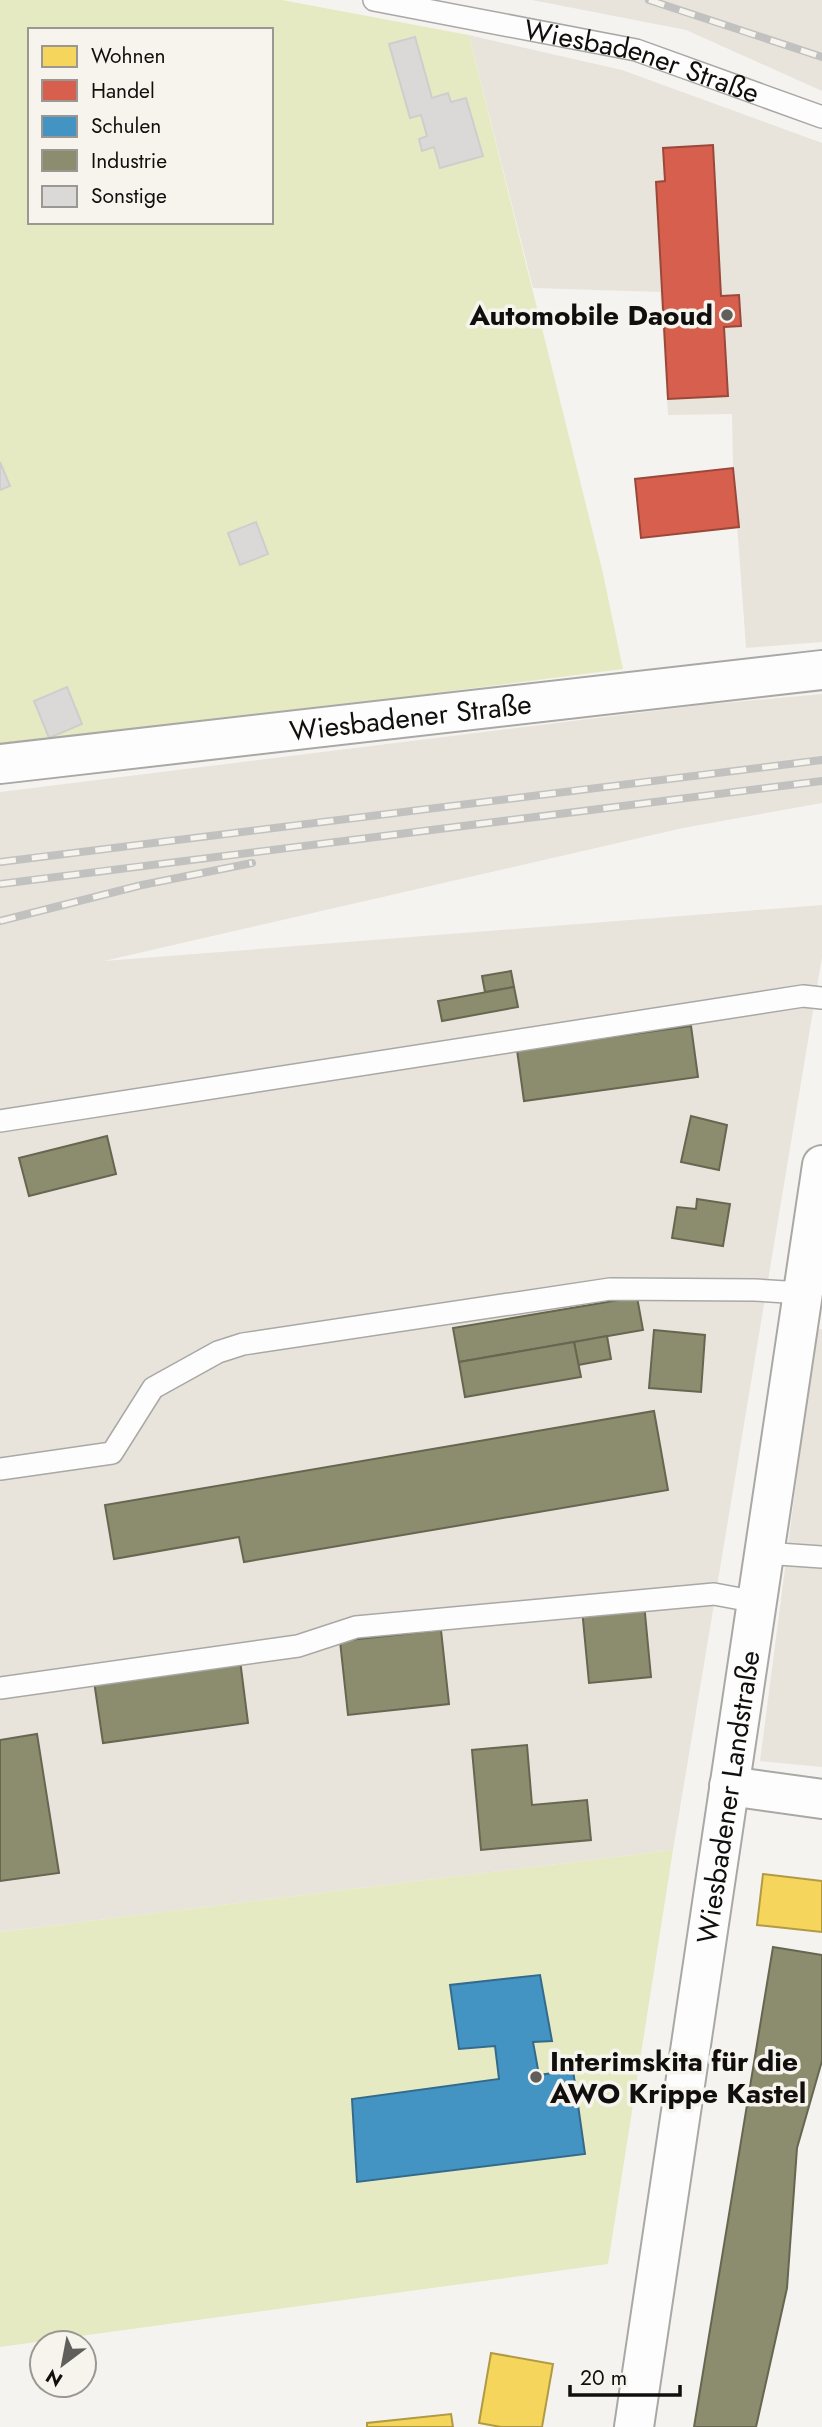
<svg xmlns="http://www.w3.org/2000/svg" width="822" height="2427" viewBox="0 0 822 2427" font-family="Jost,sans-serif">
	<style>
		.built { fill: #e8e4db }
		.green { fill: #e6eac2; fill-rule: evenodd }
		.homes { fill: #f6d55c; stroke: #b19a44; stroke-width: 2 }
		.shops { fill: #d6604d; stroke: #9b483a; stroke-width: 2 }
		.schools { fill: #4393c3; stroke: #346b8c; stroke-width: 2 }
		.industry { fill: #8c8c6e; stroke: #676651; stroke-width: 2 }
		.building { fill: #dad9d8; stroke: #cfcecd; stroke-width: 2 }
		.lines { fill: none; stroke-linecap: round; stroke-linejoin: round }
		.service-casing { stroke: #a9a8a5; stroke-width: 24 }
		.minor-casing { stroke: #a9a8a5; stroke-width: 42 }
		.secondary-casing { stroke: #a9a8a5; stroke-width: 42 }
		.service { stroke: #fefdfd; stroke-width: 21 }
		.minor { stroke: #fefdfd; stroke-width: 38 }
		.secondary { stroke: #fefdfd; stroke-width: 38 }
		.rail-casing { stroke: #c1c1c0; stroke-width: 8 }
		.rail { stroke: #f7f4ee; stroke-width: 5; stroke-dasharray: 16; stroke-linecap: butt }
		.poi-dot { fill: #605f5c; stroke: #f7f4ee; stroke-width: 2.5 }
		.labels { text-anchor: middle; stroke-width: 7; stroke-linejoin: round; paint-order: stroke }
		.street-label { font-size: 28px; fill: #100f0d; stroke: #f7f4ee }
		.poi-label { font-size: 28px; font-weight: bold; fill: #100f0d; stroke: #f7f4ee; text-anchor: end }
	</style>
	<rect width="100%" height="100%" fill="#f5f3f0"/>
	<g class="built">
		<path d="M532,0H822V91L686,30Z"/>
		<path d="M469,35L622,70L822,143V642L746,648L733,468L732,414L668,415L660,292L533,288Z"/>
		<path d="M822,694V803L683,828L104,961L822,905V957L673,1850L0,1932V792L702,705Z"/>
		<path d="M816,1329H822V1767L760,1761Z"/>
	</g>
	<g class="green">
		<path d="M0,0H282L469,35L602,569L623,669L0,749ZM30,30H271V222H30Z"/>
		<path d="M673,1850L608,2264L0,2347V1932Z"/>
	</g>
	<g class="homes">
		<path d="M763,1874L822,1881V1932L757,1925Z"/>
		<path d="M491,2353L553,2364L542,2427H501L479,2423Z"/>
		<path d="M451,2414L453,2427H367V2423Z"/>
	</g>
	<g class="shops">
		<path d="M713,145L721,296L739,295L741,326L724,327L728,396L668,399L656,182L665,181L663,148Z"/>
		<path d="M733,468L739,527L641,538L635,479Z"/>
	</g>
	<path class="schools" d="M540,1975L552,2041L533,2042L539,2075L573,2070L585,2154L357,2182L352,2099L499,2079L495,2046L459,2049L450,1985Z"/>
	<g class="industry">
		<path d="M511,971L514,987L485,992L482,976Z"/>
		<path d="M514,987L518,1007L442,1021L438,1001Z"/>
		<path d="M691,1026L698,1077L524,1101L517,1050Z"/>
		<path d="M691,1116L727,1125L719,1170L681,1162Z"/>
		<path d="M107,1136L116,1174L29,1196L19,1158Z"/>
		<path d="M697,1199L730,1204L723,1246L672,1238L677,1207L696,1209Z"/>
		<path d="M637,1297L643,1330L459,1362L453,1328Z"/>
		<path d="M654,1330L705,1335L701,1392L649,1388Z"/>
		<path d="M607,1336L611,1359L578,1365L574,1342Z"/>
		<path d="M574,1342L581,1377L465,1397L459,1362Z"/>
		<path d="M654,1411L668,1490L244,1562L239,1537L114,1559L105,1505Z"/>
		<path d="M644,1603L651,1677L589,1683L582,1609Z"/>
		<path d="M441,1630L449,1704L348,1715L340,1641Z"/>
		<path d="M240,1660L248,1723L103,1743L94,1681Z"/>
		<path d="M37,1734L59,1873L0,1881V1740Z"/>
		<path d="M527,1745L532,1805L587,1800L591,1840L481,1850L472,1750Z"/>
		<path d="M773,1947L822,1955V2061L797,2148L787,2288L756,2427H694Z"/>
	</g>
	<g class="building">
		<path d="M415,37L432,98L448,93L451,102L466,98L483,156L440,168L434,147L422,151L419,139L427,136L421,115L410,118L389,44Z"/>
		<path d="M0,462L10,486L0,490Z"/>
		<path d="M256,522L268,554L240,565L228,533Z"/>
		<path d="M67,687L82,724L49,738L34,701Z"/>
	</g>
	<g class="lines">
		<g class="service-casing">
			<g id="service">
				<path id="s1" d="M374,0L636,50L822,117"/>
				<path d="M0,1121L803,996L822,998"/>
				<path d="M0,1469L112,1453L153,1388L218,1352L243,1344L610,1289L755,1290L802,1293"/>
				<path d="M764,1553L822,1557"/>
				<path d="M0,1688L298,1646L356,1627L714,1594L757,1602"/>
			</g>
		</g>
		<g class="minor-casing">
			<g id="minor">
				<path id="s2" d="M0,764L822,670"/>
				<path d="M729,1786L822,1799"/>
			</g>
		</g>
		<g class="secondary-casing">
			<g id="secondary">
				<path id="s3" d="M634,2427L822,1165"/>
			</g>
		</g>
		<use href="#service" class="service"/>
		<use href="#minor" class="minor"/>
		<use href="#secondary" class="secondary"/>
		<g class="rail-casing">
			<g id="rail">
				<path d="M649,0L822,57"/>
				<path d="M0,862L822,760"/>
				<path d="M0,884L822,781"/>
				<path d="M0,921L142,885L252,863"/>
			</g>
		</g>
		<use href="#rail" class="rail"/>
	</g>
	<g class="poi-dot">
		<circle cx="727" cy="315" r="7"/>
		<circle cx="536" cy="2077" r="7"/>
	</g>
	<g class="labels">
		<g class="street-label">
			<text dy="10" stroke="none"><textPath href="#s1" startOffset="275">Wiesbadener Straße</textPath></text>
			<text dy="10" stroke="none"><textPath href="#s2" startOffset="413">Wiesbadener Straße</textPath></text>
			<text dy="10" stroke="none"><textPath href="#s3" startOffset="637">Wiesbadener Landstraße</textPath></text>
		</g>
		<g class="poi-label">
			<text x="713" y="325">Automobile Daoud</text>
			<text x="550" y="2071" text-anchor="start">Interimskita für die<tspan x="550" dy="32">AWO Krippe Kastel</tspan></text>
		</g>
	</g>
	<rect x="28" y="28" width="245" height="196" fill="#f7f4ee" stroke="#9b9894" stroke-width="2"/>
	<rect x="42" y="46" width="35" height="21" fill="#f6d55c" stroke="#9b9894" stroke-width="2"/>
	<text x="91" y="63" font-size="21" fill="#100f0d">Wohnen</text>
	<rect x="42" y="80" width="35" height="21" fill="#d6604d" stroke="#9b9894" stroke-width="2"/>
	<text x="91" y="98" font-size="21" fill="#100f0d">Handel</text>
	<rect x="42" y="116" width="35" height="21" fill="#4393c3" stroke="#9b9894" stroke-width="2"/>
	<text x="91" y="133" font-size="21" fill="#100f0d">Schulen</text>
	<rect x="42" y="150" width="35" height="21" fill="#8c8c6e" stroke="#9b9894" stroke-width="2"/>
	<text x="91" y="168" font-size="21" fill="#100f0d">Industrie</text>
	<rect x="42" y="186" width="35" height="21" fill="#dad9d8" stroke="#9b9894" stroke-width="2"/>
	<text x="91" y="203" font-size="21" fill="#100f0d">Sonstige</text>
	<g transform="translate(63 2364) rotate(212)"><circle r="33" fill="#f7f4ee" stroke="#9b9894" stroke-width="2"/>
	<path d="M0-5L12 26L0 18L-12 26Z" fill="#605f5c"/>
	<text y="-10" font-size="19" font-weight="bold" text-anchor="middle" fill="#100f0d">N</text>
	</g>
	<path d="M570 2385v10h110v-10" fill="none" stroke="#100f0d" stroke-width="3.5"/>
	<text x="580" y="2385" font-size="21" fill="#100f0d" stroke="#f7f4ee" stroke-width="5" paint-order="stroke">20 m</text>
</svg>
